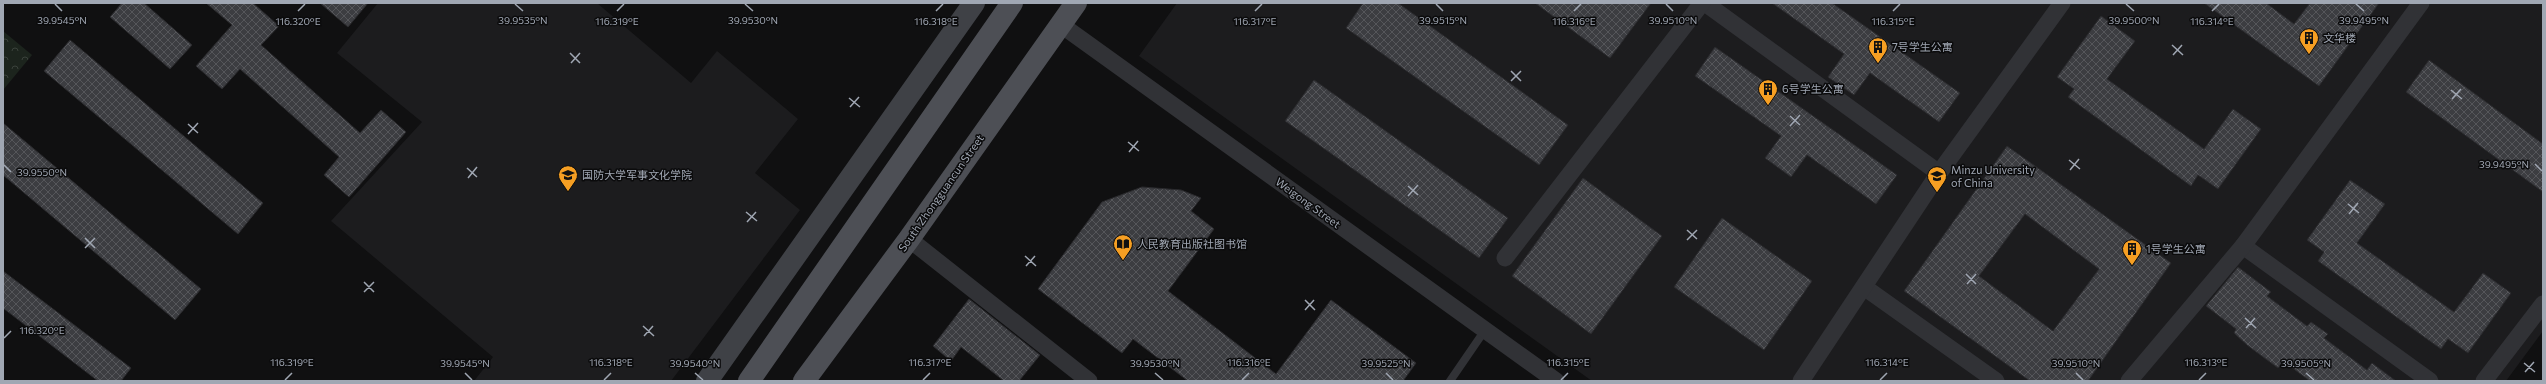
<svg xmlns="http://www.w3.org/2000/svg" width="2546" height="384" viewBox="0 0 2546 384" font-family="Commissioner,'Noto Sans SC',sans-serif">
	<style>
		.built { fill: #1c1c1e }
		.forest { fill: url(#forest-crowns) }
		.building { fill: url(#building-cross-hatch); stroke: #2a2a2d; fill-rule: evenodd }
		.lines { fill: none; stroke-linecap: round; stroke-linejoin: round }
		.lane { stroke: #313236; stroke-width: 8 }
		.street { stroke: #313236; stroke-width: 17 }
		.secondary { stroke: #3f4146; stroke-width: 22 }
		.primary { stroke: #4d4f55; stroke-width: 22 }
		.ticks { fill: none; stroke: #a0a7b3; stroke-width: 1.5 }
		.labels { text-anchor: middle; stroke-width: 3; stroke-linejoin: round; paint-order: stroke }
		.poi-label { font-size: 11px; fill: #a0a7b3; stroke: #0b0b0c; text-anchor: start }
		.street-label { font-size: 11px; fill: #a0a7b3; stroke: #0b0b0c }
		.ticks-label { font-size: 10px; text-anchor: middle; fill: #a0a7b3; stroke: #0b0b0c; stroke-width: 3; stroke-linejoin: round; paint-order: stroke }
	</style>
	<defs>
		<pattern id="forest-crowns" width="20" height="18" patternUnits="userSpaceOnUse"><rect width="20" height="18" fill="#1c241d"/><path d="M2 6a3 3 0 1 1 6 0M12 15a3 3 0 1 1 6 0" fill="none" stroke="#3a413b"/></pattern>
		<pattern id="building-cross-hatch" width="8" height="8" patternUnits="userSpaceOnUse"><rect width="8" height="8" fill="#3c3d41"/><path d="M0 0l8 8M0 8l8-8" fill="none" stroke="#55565a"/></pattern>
	</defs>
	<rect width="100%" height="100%" fill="#101011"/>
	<g class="built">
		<path d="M378,3H597L691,83L717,51L798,119L755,173L800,210L671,381H474L493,357L331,221L422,122L337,53Z"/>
		<path d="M1177,3H2543V331L2506,381H1592L1139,56Z"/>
	</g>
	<path class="forest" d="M3,31L32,55L3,90Z"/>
	<g class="building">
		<path d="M122,3H144L192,45L170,69L110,17Z"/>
		<path d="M206,3H253L279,26L261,45L360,133L381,110L406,132L349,197L324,175L339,157L240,69L222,89L196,66L232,25Z"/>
		<path d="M320,3H368L348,27Z"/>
		<path d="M1363,3H1398L1568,125L1539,165L1346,28Z"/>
		<path d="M1535,3H1651L1610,58Z"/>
		<path d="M1772,3H1832L1960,93L1939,122L1870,73L1854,95L1828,77L1844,54Z"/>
		<path d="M2204,3H2266L2294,24L2310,3H2379L2319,86Z"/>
		<path d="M2101,16L2135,41L2107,79L2204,149L2233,109L2261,129L2218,189L2198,175L2191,186L2068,97L2074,89L2057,77Z"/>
		<path d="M70,40L263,203L238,234L44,71Z"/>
		<path d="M1715,47L1897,175L1876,204L1807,155L1791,177L1765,158L1781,136L1695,76Z"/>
		<path d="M2429,60L2543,144V192L2406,92Z"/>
		<path d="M1314,80L1508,218L1479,258L1285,121Z"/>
		<path d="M3,123L201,289L175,320L3,175Z"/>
		<path d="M2007,146L2171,263L2088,381H2030L1904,291ZM2025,214L2099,269L2053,331L1979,276Z"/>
		<path d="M1583,178L1662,236L1591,334L1512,276Z"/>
		<path d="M2350,180L2385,204L2357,243L2454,312L2483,273L2511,293L2468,353L2448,339L2441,349L2318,261L2324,252L2307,240Z"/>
		<path d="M1142,187L1181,190L1201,198L1191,211L1214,229L1168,291L1276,374L1331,300L1416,363L1403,381H1188L1133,339L1122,353L1038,289L1102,202Z"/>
		<path d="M1722,218L1812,281L1764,350L1674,287Z"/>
		<path d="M2238,267L2271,292L2267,296L2307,326L2311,322L2328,334L2324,338L2367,370L2372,363L2396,381H2310L2283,361L2278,368L2247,345L2234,333L2236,329L2206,306Z"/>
		<path d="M3,271L131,368L121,381H98L3,308Z"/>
		<path d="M969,299L1040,355L1019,381H1004L961,347L951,361L933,346Z"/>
	</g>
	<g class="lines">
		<path class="lane" d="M1450,381L1485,330"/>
		<g class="street">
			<path d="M1705,3L1939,173"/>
			<path d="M1060,24L1556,381"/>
			<path d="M909,239L1089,381"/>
			<path d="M2243,246L2430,381"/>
			<path d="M1505,258L1702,3"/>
			<path d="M1864,287L1996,381"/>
			<path d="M1801,381L1939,173L2062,3"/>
			<path d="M2129,381L2243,246L2421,3"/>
			<path d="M2484,381L2543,304"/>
		</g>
		<path class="secondary" d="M707,381L974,3"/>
		<g class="primary">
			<path d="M749,381L1012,3"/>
			<path d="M804,381L909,239L1076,3"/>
		</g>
	</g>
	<path class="ticks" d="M55,4L62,11M515,4L523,11M745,4L753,11M1436,4L1443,11M1666,4L1673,11M2126,4L2134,11M2356,4L2364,11M298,11L305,4M617,11L624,4M936,11L943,4M1255,11L1262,4M1574,11L1581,4M1893,11L1900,4M2212,11L2219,4M2172,45L2183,55M570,53L580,63M2173,55L2182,45M571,63L580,53M1511,71L1521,81M1511,81L1521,71M2451,90L2462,99M849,98L860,107M2452,99L2461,89M850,107L859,97M1790,116L1800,125M188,124L198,133M1790,126L1800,115M188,134L198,123M1128,142L1139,151M1129,152L1138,141M2069,160L2080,169M2535,164L2542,171M4,165L11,172M467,168L477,177M2070,170L2079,159M468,178L477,167M1408,186L1418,195M1408,196L1418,185M2348,204L2359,213M746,212L757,221M2349,214L2358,203M747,222L756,212M1687,230L1697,239M85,238L95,248M1687,240L1697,230M85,248L95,238M1025,256L1036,266M1026,266L1035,256M1966,274L1976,284M364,282L374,292M1967,284L1976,274M364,292L374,282M1305,300L1315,310M1305,310L1314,300M2245,318L2256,328M643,326L654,336M2246,328L2255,318M644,336L653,326M4,338L11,331M2524,363L2535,372M2525,372L2534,362M465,373L472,380M695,373L703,380M1155,373L1163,380M1386,373L1393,380M2076,373L2083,380M2306,373L2314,380M285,380L292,373M604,380L611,373M923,380L930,373M1242,380L1249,373M1561,380L1568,373M1880,380L1887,373M2199,380L2206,373"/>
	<defs>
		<g id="building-pin" transform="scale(1)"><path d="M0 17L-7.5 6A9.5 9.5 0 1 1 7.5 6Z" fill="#f69f23" stroke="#0b0b0c"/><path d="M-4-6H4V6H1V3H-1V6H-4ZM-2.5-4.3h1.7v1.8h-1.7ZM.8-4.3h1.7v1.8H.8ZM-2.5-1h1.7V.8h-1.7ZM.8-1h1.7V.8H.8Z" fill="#111"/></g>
		<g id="university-pin" transform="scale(1)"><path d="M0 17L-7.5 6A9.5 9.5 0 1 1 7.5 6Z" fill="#f69f23" stroke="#0b0b0c"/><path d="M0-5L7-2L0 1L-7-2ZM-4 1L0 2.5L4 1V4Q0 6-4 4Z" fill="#111"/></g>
		<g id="library-pin" transform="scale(1)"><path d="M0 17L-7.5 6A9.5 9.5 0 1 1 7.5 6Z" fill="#f69f23" stroke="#0b0b0c"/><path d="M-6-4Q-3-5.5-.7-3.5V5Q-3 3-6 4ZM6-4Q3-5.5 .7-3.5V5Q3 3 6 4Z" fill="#111"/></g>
	</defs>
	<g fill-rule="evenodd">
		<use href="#building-pin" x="2309" y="38"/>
		<use href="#building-pin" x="1878" y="47"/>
		<use href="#building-pin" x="1768" y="89"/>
		<use href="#university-pin" x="568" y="175"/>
		<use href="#university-pin" x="1937" y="176"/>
		<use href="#library-pin" x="1123" y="244"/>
		<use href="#building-pin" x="2132" y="249"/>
	</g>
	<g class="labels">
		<g class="poi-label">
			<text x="2323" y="42">文华楼</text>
			<text x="1892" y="51">7号学生公寓</text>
			<text x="1782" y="93">6号学生公寓</text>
			<text x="1951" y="174">Minzu University<tspan x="1951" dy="13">of China</tspan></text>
			<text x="582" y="179">国防大学军事文化学院</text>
			<text x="1137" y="248">人民教育出版社图书馆</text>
			<text x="2146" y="253">1号学生公寓</text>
		</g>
		<g class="street-label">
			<text transform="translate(941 193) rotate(-55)" y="4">South Zhongguancun Street</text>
			<text transform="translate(1308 203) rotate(36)" y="4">Weigong Street</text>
		</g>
	</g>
	<g class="ticks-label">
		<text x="62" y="24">39.9545°N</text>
		<text x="523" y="24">39.9535°N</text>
		<text x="753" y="24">39.9530°N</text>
		<text x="1443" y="24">39.9515°N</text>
		<text x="2134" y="24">39.9500°N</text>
		<text x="2364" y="24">39.9495°N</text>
		<text x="1673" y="24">39.9510°N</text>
		<text x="298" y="25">116.320°E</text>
		<text x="617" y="25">116.319°E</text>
		<text x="936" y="25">116.318°E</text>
		<text x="1255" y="25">116.317°E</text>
		<text x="1574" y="25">116.316°E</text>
		<text x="1893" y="25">116.315°E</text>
		<text x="2212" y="25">116.314°E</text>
		<text x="2504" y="168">39.9495°N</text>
		<text x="42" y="176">39.9550°N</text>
		<text x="42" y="334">116.320°E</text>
		<text x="292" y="366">116.319°E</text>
		<text x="611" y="366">116.318°E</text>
		<text x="930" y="366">116.317°E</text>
		<text x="1249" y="366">116.316°E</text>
		<text x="1568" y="366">116.315°E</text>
		<text x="1887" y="366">116.314°E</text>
		<text x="2206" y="366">116.313°E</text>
		<text x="465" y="367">39.9545°N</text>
		<text x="695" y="367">39.9540°N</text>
		<text x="1155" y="367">39.9530°N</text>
		<text x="1386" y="367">39.9525°N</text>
		<text x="2076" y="367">39.9510°N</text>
		<text x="2306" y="367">39.9505°N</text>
	</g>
	<rect width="2546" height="384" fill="none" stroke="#a0a7b3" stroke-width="8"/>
</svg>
